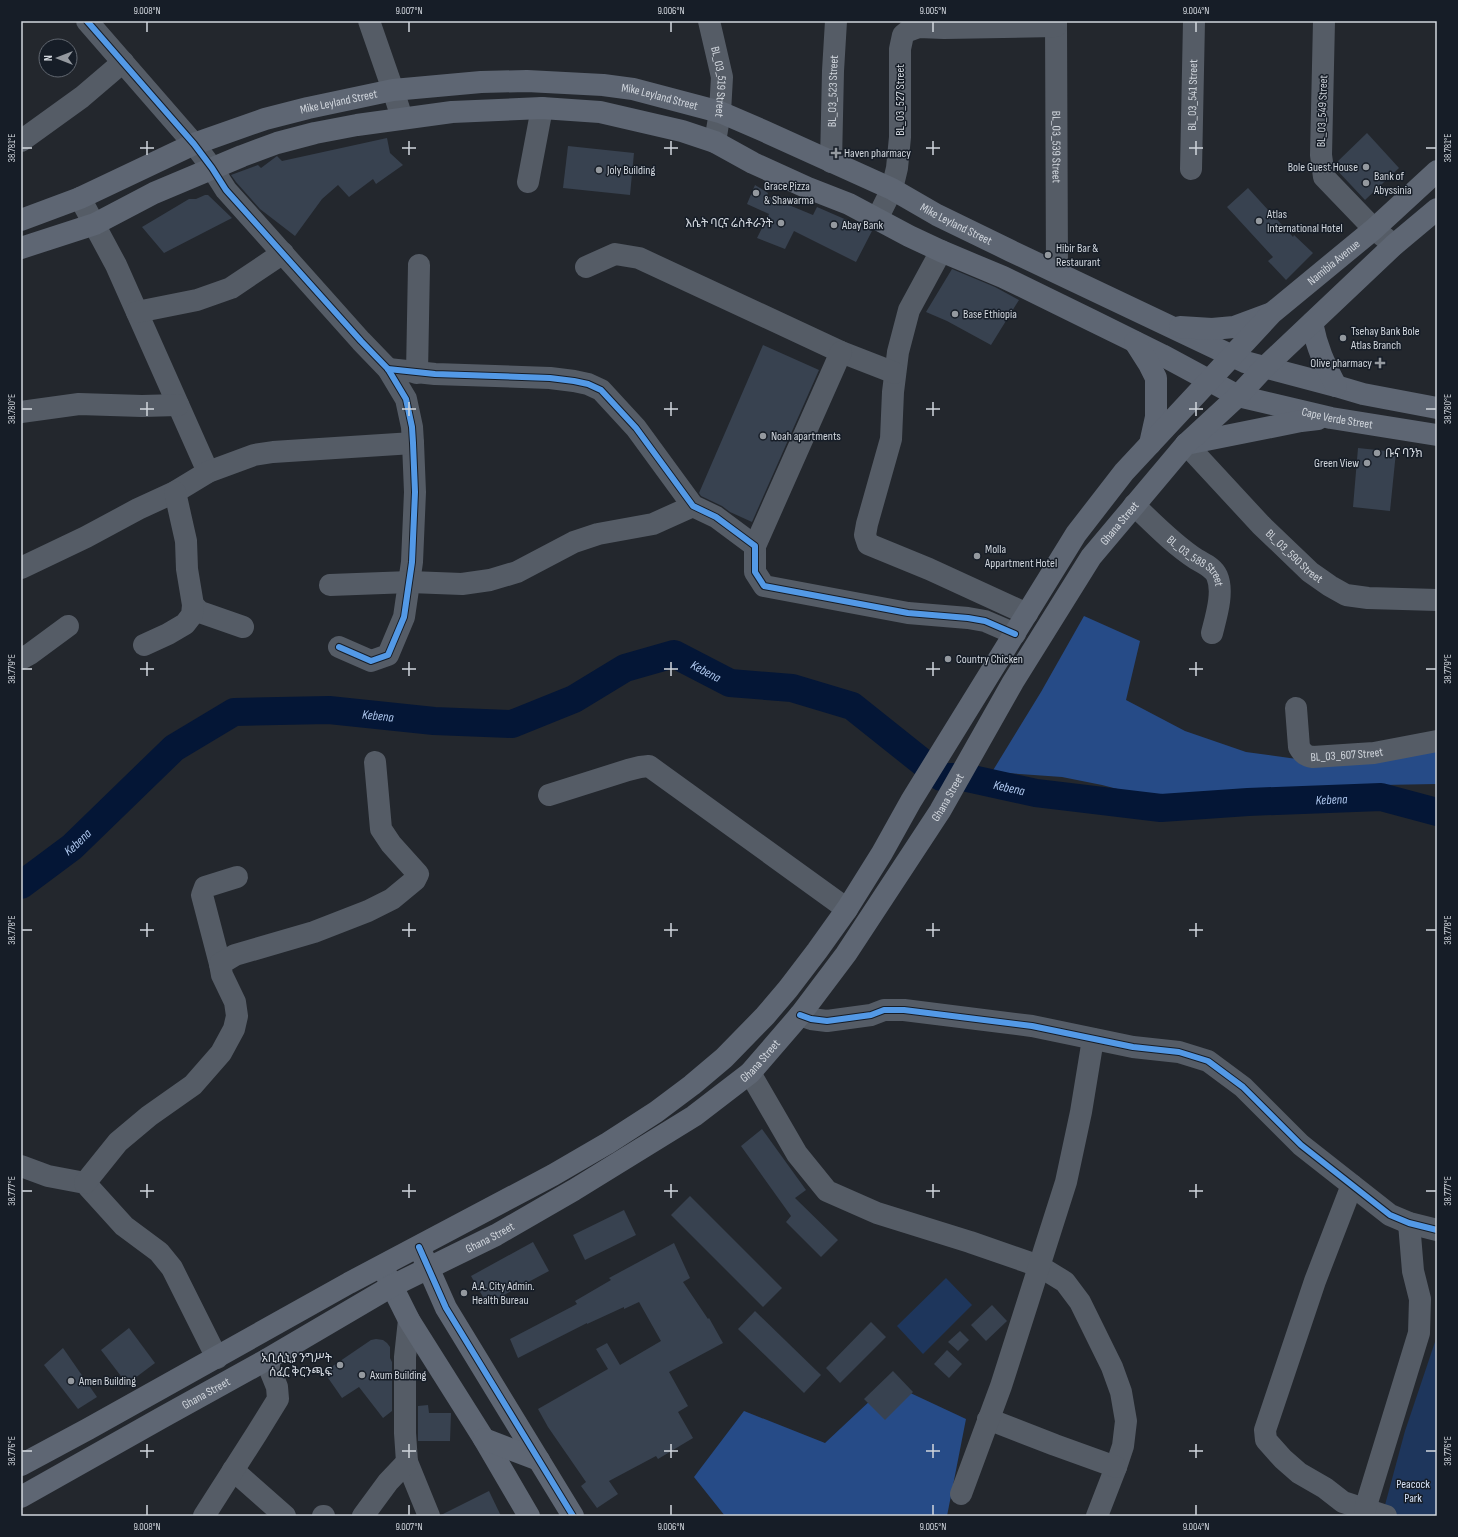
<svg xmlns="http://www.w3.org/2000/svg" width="1458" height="1537" viewBox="0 0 1458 1537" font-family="'Sofia Sans Condensed','Noto Sans Ethiopic',sans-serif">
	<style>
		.green { fill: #1e365c }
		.forest { fill: #264b87 }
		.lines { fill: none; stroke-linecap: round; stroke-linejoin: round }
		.river { stroke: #041636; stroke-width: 28 }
		.building { fill: #384250 }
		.minor { stroke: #555c66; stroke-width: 22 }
		.major { stroke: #5e6673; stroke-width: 22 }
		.cycleway-casing { stroke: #161d27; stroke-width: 8 }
		.cycleway { stroke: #5399e6; stroke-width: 6 }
		.ticks { fill: none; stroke: #d1d6dd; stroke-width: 1.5 }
		.poi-dot { fill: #94999f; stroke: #161d27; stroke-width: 1.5 }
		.labels { text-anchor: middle; stroke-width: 3; stroke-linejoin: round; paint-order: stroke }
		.street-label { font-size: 12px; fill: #d1d6dd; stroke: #161d27 }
		.poi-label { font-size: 12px; fill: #d1d6dd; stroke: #161d27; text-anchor: start }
		.park-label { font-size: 12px; fill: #d7e3f7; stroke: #161d27 }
		.water-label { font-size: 13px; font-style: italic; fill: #afc8ef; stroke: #161d27 }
		.neatline { fill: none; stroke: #d1d6dd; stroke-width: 1.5 }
		.ticks-label { font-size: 10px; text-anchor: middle; fill: #d1d6dd }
	</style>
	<rect width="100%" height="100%" fill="#23272d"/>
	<g class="green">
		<path d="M946,1278L972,1305L923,1354L897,1326Z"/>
		<path d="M1437,1336V1516H1382L1405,1431Z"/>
	</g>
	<g class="forest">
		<path d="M1084,616L1140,641L1126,700L1185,731L1246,752L1304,760L1437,747V784L1381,785L1160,800L1102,785L1062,777L992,772L1041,692Z"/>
		<path d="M889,1383L966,1419L947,1516H725L694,1477L744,1411L825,1443Z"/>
	</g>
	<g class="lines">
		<path class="river" id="s1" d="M21,885L72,847L174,748L234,712L329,710L434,721L512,724L574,699L625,668L674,654L730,683L792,688L852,706L941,777H963L1036,793L1161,808L1248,802L1381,797L1437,812"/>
	</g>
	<g class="building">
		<path d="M1367,133L1399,168L1365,200L1335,168V164Z"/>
		<path d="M387,138L390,153L403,165L376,184L373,179L349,197L338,185L322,199L295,236L260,209L236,182L231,175L258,165L261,168L277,156L282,161Z"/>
		<path d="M568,146L634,153L630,195L563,188Z"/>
		<path d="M755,185L768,193L767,196L813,215L817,207L872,231L856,262L794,231L785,249L757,238L769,214L747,204Z"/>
		<path d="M1248,188L1293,237L1294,235L1313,253L1286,280L1268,261L1273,257L1227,207Z"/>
		<path d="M205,195H208L232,218L164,253L142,227L189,199H196Z"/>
		<path d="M952,269L995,287L1019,300L991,345L947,321L926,312Z"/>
		<path d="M763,345L819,370L752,522L730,512L722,506L701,496L699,493Z"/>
		<path d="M1358,448L1396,452L1390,511L1353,507Z"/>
		<path d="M762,1129L806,1190L795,1198L838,1240L821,1257L786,1222L791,1216L741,1146Z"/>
		<path d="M690,1196L782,1288L763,1307L671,1215Z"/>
		<path d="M624,1210L636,1235L585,1260L573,1235Z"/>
		<path d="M533,1242L549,1271L487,1304L471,1276Z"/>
		<path d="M674,1243L690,1278L683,1282L708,1319L709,1318L723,1343L669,1372L688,1406L678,1412L693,1438L658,1459L656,1456L609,1481L618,1494L597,1508L581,1486L586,1482L548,1427L538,1409L608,1369L596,1349L607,1343L620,1365L661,1341L639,1302L624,1309V1307L587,1324V1323L518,1358L510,1339L577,1304L575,1301L611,1280L609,1278Z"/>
		<path d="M992,1305L1007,1321L986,1341L971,1325Z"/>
		<path d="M755,1311L821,1375L804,1393L738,1329Z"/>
		<path d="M871,1322L886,1337L840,1383L826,1368Z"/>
		<path d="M129,1328L155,1363L127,1384L101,1350Z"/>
		<path d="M960,1331L969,1340L958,1351L948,1342Z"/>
		<path d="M376,1339L383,1340L387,1343L390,1347V1358L392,1362V1411L383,1418L359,1387L342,1398L324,1372L371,1340Z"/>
		<path d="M63,1348L97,1397L78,1409L44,1365Z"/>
		<path d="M947,1350L962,1364L949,1378L934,1364Z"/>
		<path d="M893,1371L913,1392L885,1420L864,1399Z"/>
		<path d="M428,1405L429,1413H451L450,1441H418V1406Z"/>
		<path d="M489,1491L501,1516H441V1515Z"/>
	</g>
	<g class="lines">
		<g class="minor">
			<path d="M87,21L194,144L212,168L226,190L361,341L388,369L406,399L412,427L413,443L415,492L412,562L404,617L388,655L371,661L339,647"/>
			<path d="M369,21L393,90L402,118"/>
			<path id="s2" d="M709,21L722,77L720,112L715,142"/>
			<path id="s3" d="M1056,21L1057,272"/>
			<path d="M1324,21L1321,155L1324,177L1374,229L1394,245"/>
			<path d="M21,141L82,97L123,62"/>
			<path id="s4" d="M831,162L833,71L836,21"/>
			<path id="s5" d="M1191,169L1194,21"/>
			<path d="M528,182L542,108"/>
			<path d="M80,198L116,265L208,472"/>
			<path d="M877,219L892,189L897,168L900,137V49L903,35L908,31L919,27L944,28L1056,26"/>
			<path d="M941,251L909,310L898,352L893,392L891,439L867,524L865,535L868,544L929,569L1027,614"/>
			<path d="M586,267L615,254L639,258L841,352L895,373"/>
			<path d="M137,312L197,300L231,288L283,253"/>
			<path d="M388,369L435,374L550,378L574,381L588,384L601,390L636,428L693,506L716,517L755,546V572L764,586L908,613L968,618L985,621L1015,634"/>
			<path d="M417,373L419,265"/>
			<path d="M21,412L79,404L142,406L178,405"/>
			<path id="s6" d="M1186,444L1261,525L1310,572L1330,586L1346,595L1368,598L1437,600"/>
			<path id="s7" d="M1134,505C1154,524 1173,544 1196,559C1204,564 1213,567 1217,576C1224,592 1216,617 1212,633"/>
			<path d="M755,546L841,352"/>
			<path d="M21,568L86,537L138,509L175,492L208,472L254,455L273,452L413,443"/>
			<path d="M330,585L410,582L462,584L490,580L517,572L574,542L598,534L653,524L693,506"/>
			<path d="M193,605L200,612L243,627"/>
			<path d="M144,645L168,634L185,624L192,615L193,605L187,569L186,541L175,492"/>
			<path d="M21,659L30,654L68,626"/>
			<path id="s8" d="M1296,708L1299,747C1303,754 1306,756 1313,757L1374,753L1437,741"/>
			<path d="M549,795L628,770L640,767L649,766L847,909"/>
			<path d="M220,964L202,895L205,887L237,877"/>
			<path d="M800,1015L811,1019L827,1021L871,1015L884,1010H904L1032,1026L1133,1047L1179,1052L1208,1061L1243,1087L1301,1145L1390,1215L1409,1223L1437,1230"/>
			<path d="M750,1073L797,1154L827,1191L877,1213L970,1242L1039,1266L1065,1282L1080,1302L1112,1367L1121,1392L1126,1421L1123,1446L1116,1467L1097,1516"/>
			<path d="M21,1166L48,1176L85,1183L124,1226L159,1252L172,1268L217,1358"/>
			<path d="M85,1183L118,1142L149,1116L193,1085L221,1053L234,1029L237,1016L235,1002L222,975L220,964L235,955L314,932L368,911L392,899L415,880L418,874L391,844L381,829L375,762"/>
			<path d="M1352,1185L1315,1281L1265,1430L1266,1440L1283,1459L1299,1473L1325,1488L1343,1502L1386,1516"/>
			<path d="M409,1320L405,1357V1433L407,1462L429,1516"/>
			<path d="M988,1419L1055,1445L1116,1467"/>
			<path d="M233,1470L285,1516"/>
			<path d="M961,1494L1001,1386L1066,1182L1081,1112L1093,1039"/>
			<path d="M1365,1509L1419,1333L1420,1299L1413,1271L1409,1223"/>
			<path d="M204,1516L257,1433L278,1399L277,1387L266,1360"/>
			<path d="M323,1516H324"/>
			<path d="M363,1516L388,1482L407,1462"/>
		</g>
		<g class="major">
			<path id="s9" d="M21,220L80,198L194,144L265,119L308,108L393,90L481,82L527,81L603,85L633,89L720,112L764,131L892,189L937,215L1011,251L1245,362L1336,386L1363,394L1437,408"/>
			<path id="s10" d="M21,248L95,224L154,193L242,156L277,143L315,133L357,125L452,112L542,108L600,112L682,131L715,142L753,163L808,188L849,204L909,236L941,251L1003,277L1093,321L1162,355L1238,396L1331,418L1437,435"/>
			<path d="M1312,323C1317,348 1324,363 1336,386"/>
			<path d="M1180,327L1212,329L1234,327L1269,314"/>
			<path d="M1135,342L1149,364L1156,378V417L1150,444"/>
			<path d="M1186,444L1301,421L1318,419"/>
			<path d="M423,1256L446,1308L573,1516"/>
			<path d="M386,1274L409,1320L484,1439L529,1516"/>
			<path d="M484,1439L539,1460"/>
			<path id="s11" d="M21,1465L88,1429L349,1283L553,1175L608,1143L656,1112L692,1085L724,1058L765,1016L788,989L817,951L847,909L882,853L911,801L1076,534L1124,472L1272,313L1374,229L1437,171"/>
			<path id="s12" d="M21,1497L163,1417L266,1360L392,1286L496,1235L574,1190L694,1116L750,1073L800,1015L846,954L940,811L1013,682L1091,557L1186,444L1238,396L1264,368L1394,245L1437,209"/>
		</g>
		<g class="cycleway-casing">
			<g id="cycleway">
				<path d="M87,21L194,144L212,168L226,190L361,341L388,369L406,399L412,427L413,443L415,492L412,562L404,617L388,655L371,661L339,647"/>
				<path d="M388,369L435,374L550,378L574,381L588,384L601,390L636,428L693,506L716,517L755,546V572L764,586L908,613L968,618L985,621L1015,634"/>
				<path d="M800,1015L811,1019L827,1021L871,1015L884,1010H904L1032,1026L1133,1047L1179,1052L1208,1061L1243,1087L1301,1145L1390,1215L1409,1223L1437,1230"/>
				<path d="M419,1247L446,1308L573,1516"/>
			</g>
		</g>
		<use href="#cycleway" class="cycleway"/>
	</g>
	<path class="ticks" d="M147,22V32M409,22V32M671,22V32M933,22V32M1196,22V32M147,141V155M409,141V155M671,141V155M933,141V155M1196,141V155M22,148H32M140,148H154M402,148H416M664,148H678M926,148H940M1189,148H1203M1426,148H1436M147,402V416M409,402V416M671,402V416M933,402V416M1196,402V416M22,409H32M140,409H154M402,409H416M664,409H678M926,409H940M1189,409H1203M1426,409H1436M147,662V676M409,662V676M671,662V676M933,662V676M1196,662V676M22,669H32M140,669H154M402,669H416M664,669H678M926,669H940M1189,669H1203M1426,669H1436M147,923V937M409,923V937M671,923V937M933,923V937M1196,923V937M22,930H32M140,930H154M402,930H416M664,930H678M926,930H940M1189,930H1203M1426,930H1436M147,1184V1198M409,1184V1198M671,1184V1198M933,1184V1198M1196,1184V1198M22,1191H32M140,1191H154M402,1191H416M664,1191H678M926,1191H940M1189,1191H1203M1426,1191H1436M147,1444V1458M409,1444V1458M671,1444V1458M933,1444V1458M1196,1444V1458M22,1451H32M140,1451H154M402,1451H416M664,1451H678M926,1451H940M1189,1451H1203M1426,1451H1436M147,1505V1515M409,1505V1515M671,1505V1515M933,1505V1515M1196,1505V1515"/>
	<g class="poi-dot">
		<path d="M834 147h4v4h4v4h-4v4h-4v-4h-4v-4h4z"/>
		<circle cx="1366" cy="167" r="4"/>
		<circle cx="599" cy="170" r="4"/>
		<circle cx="1366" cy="183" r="4"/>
		<circle cx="756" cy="193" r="4"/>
		<circle cx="1259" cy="221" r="4"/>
		<circle cx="781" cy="223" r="4"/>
		<circle cx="834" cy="225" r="4"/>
		<circle cx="1048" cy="255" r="4"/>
		<circle cx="955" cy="314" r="4"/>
		<circle cx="1343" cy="338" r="4"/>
		<path d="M1378 357h4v4h4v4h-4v4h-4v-4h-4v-4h4z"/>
		<circle cx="763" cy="436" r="4"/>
		<circle cx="1377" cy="453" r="4"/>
		<circle cx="1367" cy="463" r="4"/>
		<circle cx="977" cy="556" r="4"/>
		<circle cx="948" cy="659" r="4"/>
		<circle cx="464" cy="1293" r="4"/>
		<circle cx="340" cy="1365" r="4"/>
		<circle cx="362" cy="1375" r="4"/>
		<circle cx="71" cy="1381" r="4"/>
	</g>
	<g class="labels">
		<g class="street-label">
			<text dy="4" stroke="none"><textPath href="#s2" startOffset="62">BL_03_519 Street</textPath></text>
			<text dy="4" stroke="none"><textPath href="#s4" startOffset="71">BL_03_523 Street</textPath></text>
			<text dy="4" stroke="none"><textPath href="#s5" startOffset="74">BL_03_541 Street</textPath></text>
			<text dy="4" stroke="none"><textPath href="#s9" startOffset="664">Mike Leyland Street</textPath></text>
			<text transform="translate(900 100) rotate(-90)" y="4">BL_03_527 Street</text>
			<text dy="4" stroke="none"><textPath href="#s9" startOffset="340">Mike Leyland Street</textPath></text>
			<text transform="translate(1322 111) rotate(-88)" y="4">BL_03_549 Street</text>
			<text dy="4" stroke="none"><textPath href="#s3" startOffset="126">BL_03_539 Street</textPath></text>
			<text dy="4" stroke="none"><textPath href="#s9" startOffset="988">Mike Leyland Street</textPath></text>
			<text dy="4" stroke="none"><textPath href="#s11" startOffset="1822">Namibia Avenue</textPath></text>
			<text dy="4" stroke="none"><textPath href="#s10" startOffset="1406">Cape Verde Street</textPath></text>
			<text dy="4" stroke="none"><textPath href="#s12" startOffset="1508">Ghana Street</textPath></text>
			<text dy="4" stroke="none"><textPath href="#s6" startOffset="156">BL_03_590 Street</textPath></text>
			<text dy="4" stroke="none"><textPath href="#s7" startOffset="84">BL_03_588 Street</textPath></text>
			<text dy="4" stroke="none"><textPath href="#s8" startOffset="91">BL_03_607 Street</textPath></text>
			<text dy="4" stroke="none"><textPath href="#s12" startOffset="1184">Ghana Street</textPath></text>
			<text dy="4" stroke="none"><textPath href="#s12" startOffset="860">Ghana Street</textPath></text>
			<text dy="4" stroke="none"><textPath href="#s12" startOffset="536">Ghana Street</textPath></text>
			<text dy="4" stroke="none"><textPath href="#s12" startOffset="212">Ghana Street</textPath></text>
		</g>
		<g class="poi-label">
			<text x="844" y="157">Haven pharmacy</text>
			<text x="1358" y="171" text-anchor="end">Bole Guest House</text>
			<text x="607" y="174">Joly Building</text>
			<text x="1374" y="180">Bank of<tspan x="1374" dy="14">Abyssinia</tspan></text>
			<text x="764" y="190">Grace Pizza<tspan x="764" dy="14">&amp; Shawarma</tspan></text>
			<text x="1267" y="218">Atlas<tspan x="1267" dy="14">International Hotel</tspan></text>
			<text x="773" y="227" text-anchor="end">እሴት ባርና ሬስቶራንት</text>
			<text x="842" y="229">Abay Bank</text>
			<text x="1056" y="252">Hibir Bar &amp;<tspan x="1056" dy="14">Restaurant</tspan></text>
			<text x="963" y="318">Base Ethiopia</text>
			<text x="1351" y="335">Tsehay Bank Bole<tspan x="1351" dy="14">Atlas Branch</tspan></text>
			<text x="1372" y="367" text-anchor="end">Olive pharmacy</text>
			<text x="771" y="440">Noah apartments</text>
			<text x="1385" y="457">ቡና ባንክ</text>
			<text x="1359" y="467" text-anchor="end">Green View</text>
			<text x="985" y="553">Molla<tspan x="985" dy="14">Appartment Hotel</tspan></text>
			<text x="956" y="663">Country Chicken</text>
			<text x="472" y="1290">A.A. City Admin.<tspan x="472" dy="14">Health Bureau</tspan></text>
			<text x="332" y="1362" text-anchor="end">አቢሲኒያ ንግሥት<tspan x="332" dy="14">ሰፈር ቅርንጫፍ</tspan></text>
			<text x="370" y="1379">Axum Building</text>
			<text x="79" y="1385">Amen Building</text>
		</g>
		<g class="park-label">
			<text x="1413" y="1488">Peacock<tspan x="1413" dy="14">Park</tspan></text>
		</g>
		<g class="water-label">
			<text dy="5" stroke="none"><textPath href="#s1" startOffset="768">Kebena</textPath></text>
			<text dy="5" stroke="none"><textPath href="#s1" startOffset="420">Kebena</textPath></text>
			<text dy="5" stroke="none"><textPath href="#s1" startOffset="1103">Kebena</textPath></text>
			<text dy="5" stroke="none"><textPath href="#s1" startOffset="1427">Kebena</textPath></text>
			<text dy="5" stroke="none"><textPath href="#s1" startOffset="71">Kebena</textPath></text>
		</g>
	</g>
	<rect width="1458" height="1537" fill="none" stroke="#161d27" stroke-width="44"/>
	<g transform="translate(58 58) rotate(270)"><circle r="19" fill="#161d27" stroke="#616770"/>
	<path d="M0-3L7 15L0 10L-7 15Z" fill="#94999f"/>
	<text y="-6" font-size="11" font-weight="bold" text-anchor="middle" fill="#d1d6dd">N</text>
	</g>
	<rect x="22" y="22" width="1414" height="1493" class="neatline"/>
	<g class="ticks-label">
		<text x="147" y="14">9.008°N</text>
		<text x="409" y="14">9.007°N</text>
		<text x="671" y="14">9.006°N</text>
		<text x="933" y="14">9.005°N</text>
		<text x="1196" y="14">9.004°N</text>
		<text transform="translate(1447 148) rotate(-90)" y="4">38.781°E</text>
		<text transform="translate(11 148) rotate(-90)" y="4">38.781°E</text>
		<text transform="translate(1447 409) rotate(-90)" y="4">38.780°E</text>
		<text transform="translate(11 409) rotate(-90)" y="4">38.780°E</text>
		<text transform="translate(1447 669) rotate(-90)" y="4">38.779°E</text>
		<text transform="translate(11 669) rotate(-90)" y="4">38.779°E</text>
		<text transform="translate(1447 930) rotate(-90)" y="4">38.778°E</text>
		<text transform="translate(11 930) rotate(-90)" y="4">38.778°E</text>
		<text transform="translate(1447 1191) rotate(-90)" y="4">38.777°E</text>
		<text transform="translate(11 1191) rotate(-90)" y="4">38.777°E</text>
		<text transform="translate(1447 1451) rotate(-90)" y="4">38.776°E</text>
		<text transform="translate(11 1451) rotate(-90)" y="4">38.776°E</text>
		<text x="147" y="1530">9.008°N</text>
		<text x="409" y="1530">9.007°N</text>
		<text x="671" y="1530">9.006°N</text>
		<text x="933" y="1530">9.005°N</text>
		<text x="1196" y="1530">9.004°N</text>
	</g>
</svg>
